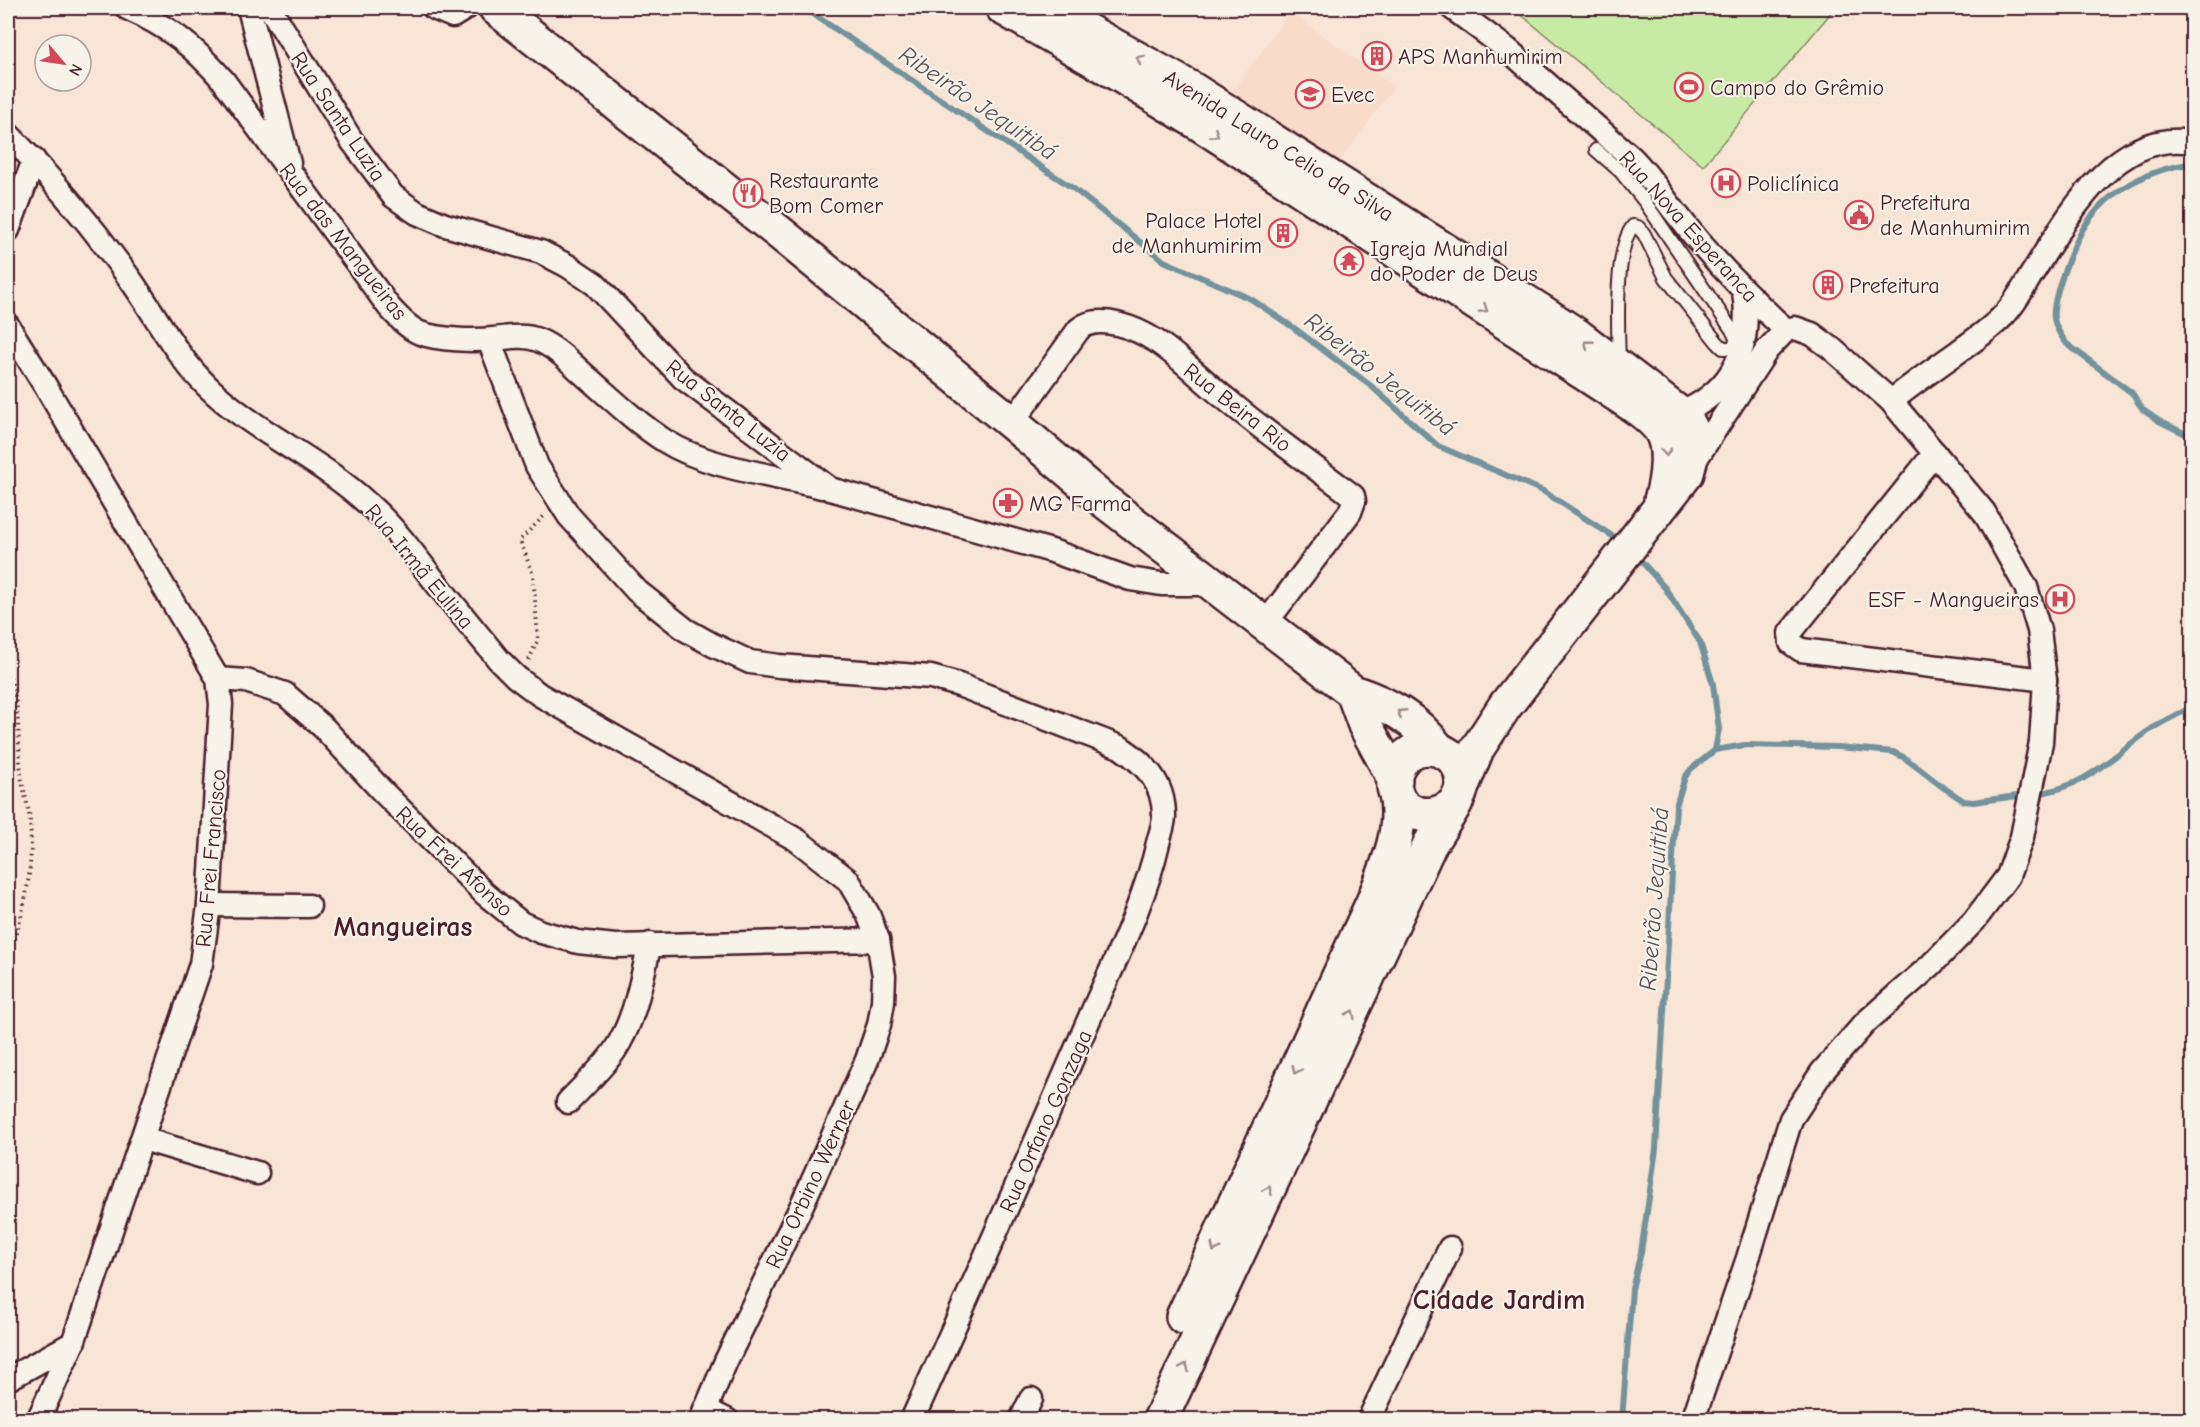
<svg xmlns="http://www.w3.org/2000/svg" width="2200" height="1427" viewBox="0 0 2200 1427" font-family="'Comic Neue',sans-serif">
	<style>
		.built { fill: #f8dbc9 }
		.green { fill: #c7eba4; stroke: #888568; stroke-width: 1.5 }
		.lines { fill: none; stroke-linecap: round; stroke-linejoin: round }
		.stream { stroke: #73929c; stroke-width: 6 }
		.lane-casing { stroke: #4a1f2b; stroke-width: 16 }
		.street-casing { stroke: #4a1f2b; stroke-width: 27 }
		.secondary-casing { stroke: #4a1f2b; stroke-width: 38 }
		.path { stroke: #4a1f2b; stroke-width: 4; stroke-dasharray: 1.5 4.5; stroke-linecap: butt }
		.lane { stroke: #f7f3e8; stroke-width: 12 }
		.street { stroke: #f7f3e8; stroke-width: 22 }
		.secondary { stroke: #f7f3e8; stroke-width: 33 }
		.oneway { stroke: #a0898a }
		.labels { text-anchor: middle; stroke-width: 4.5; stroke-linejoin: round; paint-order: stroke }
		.poi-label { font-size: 22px; fill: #4a1f2b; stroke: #f7f3e8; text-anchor: start }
		.street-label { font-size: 22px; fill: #4a1f2b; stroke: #f7f3e8 }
		.water-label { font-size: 24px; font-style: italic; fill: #5b4f5a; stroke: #f7f3e8 }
		.district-label { font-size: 28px; font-weight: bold; fill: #4a1f2b; stroke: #f7f3e8 }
	</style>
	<rect width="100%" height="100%" fill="#f8e5d6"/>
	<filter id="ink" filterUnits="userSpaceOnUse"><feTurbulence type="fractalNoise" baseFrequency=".0167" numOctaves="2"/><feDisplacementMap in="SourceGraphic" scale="12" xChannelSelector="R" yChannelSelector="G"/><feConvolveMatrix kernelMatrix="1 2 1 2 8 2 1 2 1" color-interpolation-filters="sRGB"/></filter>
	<g filter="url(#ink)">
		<path class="built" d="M1290,12L1394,87L1336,166L1226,100Z"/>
		<path class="green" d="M1513,8H1835L1703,166Z"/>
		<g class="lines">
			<g class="stream">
				<path d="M804,8L1074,189L1164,261L1251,299L1294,328L1371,386L1438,446L1543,491L1620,541"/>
				<path d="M2192,164C2171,165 2141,176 2123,188C2112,195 2100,206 2092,216C2077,233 2051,297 2054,319C2056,329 2061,336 2067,344L2132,393L2143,410L2159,421L2192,437"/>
				<path d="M1715,750L1745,745L1838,747L1893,752L1905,758L1944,788L1964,801L1973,802L2025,795"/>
				<path d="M2035,794C2088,786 2106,761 2147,732C2161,722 2177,715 2192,707"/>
				<path d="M1622,1420L1632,1289L1641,1252L1656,1149L1676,806L1685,777L1691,769L1715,750L1719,729L1713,684L1700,642L1665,588L1635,554"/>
			</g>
			<g class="lane-casing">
				<g id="lane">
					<path d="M1596,150L1621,172L1645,202L1732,330L1736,338L1735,347"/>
					<path d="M1619,362C1618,331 1614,249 1633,226L1638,227L1644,234L1666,278L1717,342L1723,348H1735"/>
				</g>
			</g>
			<g class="street-casing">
				<g id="street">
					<path d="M127,8C169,27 192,45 223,80L389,307C398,317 408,328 420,333C439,340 473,341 493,339C507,338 523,334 538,340C556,347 573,365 588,378C613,400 637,423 665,441C708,468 772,475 822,487"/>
					<path d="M249,8L289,163"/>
					<path d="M270,8L352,141L393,196L417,213L445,225L541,252L568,266L595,284L683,378L830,489L1052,551L1130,579L1161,584H1213"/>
					<path d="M434,8L453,16L466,8"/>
					<path d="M1452,8L1507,49L1632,158C1649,175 1660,193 1675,212C1708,255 1746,294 1786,330"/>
					<path d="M8,134C52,178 94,228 130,279C156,315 175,355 207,386C255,433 319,458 368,504C393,526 413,553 433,579C455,607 477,633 499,660L516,677L540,695L797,840L848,880L868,914L878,940L884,976L883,1002L879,1025L867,1060L800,1209L726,1361L701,1420"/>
					<path d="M8,230L34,160"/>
					<path d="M8,326L46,387L218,679L221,704L209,905L201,964L73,1343L38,1420"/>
					<path d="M489,340L537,466L569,516L637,591L686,630L713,645L750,662L779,666L931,677L959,685L1120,747C1145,764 1164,782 1164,816C1164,825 1160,834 1158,843C1145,900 1118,954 1094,1008C1034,1145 975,1283 912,1420"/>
					<path d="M1891,401C1913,384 1935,368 1958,352C1974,340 1991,329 2004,315C2017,302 2025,284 2035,269C2069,214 2116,129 2192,142"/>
					<path d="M1666,419C1729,398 1753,356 1744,291"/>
					<path d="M1012,423L1079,329C1099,313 1136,328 1156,341C1178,355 1204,382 1226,399C1266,433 1311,464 1353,496L1354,501L1350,512L1265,624"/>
					<path d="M1935,453L1790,633L1791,643L1801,650L2045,680"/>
					<path d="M218,679L246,681L285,694L324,728L383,792L485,894L521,923L541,932L578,942L615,946L878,940"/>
					<path d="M209,905L309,906"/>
					<path d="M568,1102C584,1085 602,1069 615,1050C636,1018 641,980 650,944"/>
					<path d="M143,1139L257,1173"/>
					<path d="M8,1379L73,1343"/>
					<path d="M705,1409L727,1420"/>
					<path d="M1021,1420L1031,1399"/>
					<path d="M1369,1420L1450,1248"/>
					<path d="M1693,1420L1748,1258L1791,1119L1822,1072L1866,1022L1930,966L1974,921L2008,876L2022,837L2041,742L2045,680L2039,630L2026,587L1984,512L1891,401L1831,348L1812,334L1795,328L1786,330L1767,350L1694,462"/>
				</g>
			</g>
			<g class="secondary-casing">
				<g id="secondary">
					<path d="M496,8L781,234L1012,423L1103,500L1353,692C1388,704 1415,718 1438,749"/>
					<path d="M1003,8L1108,68L1200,124L1607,388C1624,400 1647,412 1660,429C1672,447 1667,480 1661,500"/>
					<path d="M1046,8L1190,88L1545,314L1578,336L1680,414C1701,434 1693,448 1687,473L1505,706L1477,749L1462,786"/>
					<path d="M1353,692L1365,725L1395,780"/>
					<path d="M1183,1317L1373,902C1387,867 1404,831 1396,793"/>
					<path d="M1160,1420L1429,846C1437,831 1461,800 1462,785C1465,749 1417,734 1399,765C1379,799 1421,833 1455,803"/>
				</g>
			</g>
			<g class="path">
				<path d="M529,660L538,639L533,575L520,540L545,515"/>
				<path d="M8,672C21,703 17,739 21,772C22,789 29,805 30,822C34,869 24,915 8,958"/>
			</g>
			<use href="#lane" class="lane"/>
			<use href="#street" class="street"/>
			<use href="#secondary" class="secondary"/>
		</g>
		<defs><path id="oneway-chevron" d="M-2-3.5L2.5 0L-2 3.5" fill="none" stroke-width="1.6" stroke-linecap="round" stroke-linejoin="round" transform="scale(1.5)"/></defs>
		<g class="oneway">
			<use href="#oneway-chevron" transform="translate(1140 59) rotate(-151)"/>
			<use href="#oneway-chevron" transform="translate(1215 134) rotate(33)"/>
			<use href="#oneway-chevron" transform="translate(1484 309) rotate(33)"/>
			<use href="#oneway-chevron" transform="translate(1588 344) rotate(-141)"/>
			<use href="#oneway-chevron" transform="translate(1666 452) rotate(85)"/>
			<use href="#oneway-chevron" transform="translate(1401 713) rotate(-147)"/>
			<use href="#oneway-chevron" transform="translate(1351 1014) rotate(-65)"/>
			<use href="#oneway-chevron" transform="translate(1296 1070) rotate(115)"/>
			<use href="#oneway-chevron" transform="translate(1268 1190) rotate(-65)"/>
			<use href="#oneway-chevron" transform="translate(1215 1248) rotate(115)"/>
			<use href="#oneway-chevron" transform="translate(1185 1367) rotate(-65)"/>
		</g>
	</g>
	<defs>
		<g id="building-ring" transform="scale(1.5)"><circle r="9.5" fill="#f7f3e8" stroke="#d1495b" stroke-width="1.5"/><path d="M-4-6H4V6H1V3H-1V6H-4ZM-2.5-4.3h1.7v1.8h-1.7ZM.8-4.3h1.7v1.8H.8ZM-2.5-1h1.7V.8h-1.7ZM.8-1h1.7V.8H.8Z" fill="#d1495b"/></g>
		<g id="stadium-ring" transform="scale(1.5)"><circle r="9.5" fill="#f7f3e8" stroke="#d1495b" stroke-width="1.5"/><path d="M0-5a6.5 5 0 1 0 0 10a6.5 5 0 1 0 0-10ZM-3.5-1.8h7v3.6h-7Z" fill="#d1495b"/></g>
		<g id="school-ring" transform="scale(1.5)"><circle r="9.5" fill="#f7f3e8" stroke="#d1495b" stroke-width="1.5"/><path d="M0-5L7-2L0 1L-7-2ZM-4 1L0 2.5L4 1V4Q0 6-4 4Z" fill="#d1495b"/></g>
		<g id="hospital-ring" transform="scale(1.5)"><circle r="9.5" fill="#f7f3e8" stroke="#d1495b" stroke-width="1.5"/><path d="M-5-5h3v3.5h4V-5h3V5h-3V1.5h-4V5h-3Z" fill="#d1495b"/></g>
		<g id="restaurant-ring" transform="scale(1.5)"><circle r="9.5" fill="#f7f3e8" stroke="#d1495b" stroke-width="1.5"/><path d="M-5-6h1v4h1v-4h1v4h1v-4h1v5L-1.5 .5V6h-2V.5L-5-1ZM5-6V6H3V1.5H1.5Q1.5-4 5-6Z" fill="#d1495b"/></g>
		<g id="civic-ring" transform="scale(1.5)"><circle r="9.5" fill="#f7f3e8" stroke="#d1495b" stroke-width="1.5"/><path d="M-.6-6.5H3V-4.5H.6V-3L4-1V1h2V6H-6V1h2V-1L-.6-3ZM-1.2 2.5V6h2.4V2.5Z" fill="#d1495b"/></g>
		<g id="temple-ring" transform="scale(1.5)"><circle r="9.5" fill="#f7f3e8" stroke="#d1495b" stroke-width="1.5"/><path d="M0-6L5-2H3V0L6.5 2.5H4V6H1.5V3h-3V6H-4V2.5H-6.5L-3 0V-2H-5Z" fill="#d1495b"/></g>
		<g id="pharmacy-ring" transform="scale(1.5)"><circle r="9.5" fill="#f7f3e8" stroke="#d1495b" stroke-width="1.5"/><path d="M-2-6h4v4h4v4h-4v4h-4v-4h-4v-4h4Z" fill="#d1495b"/></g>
	</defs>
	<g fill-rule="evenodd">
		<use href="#building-ring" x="1377" y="56"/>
		<use href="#stadium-ring" x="1689" y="87"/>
		<use href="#school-ring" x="1310" y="94"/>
		<use href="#hospital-ring" x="1726" y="183"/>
		<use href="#restaurant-ring" x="748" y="193"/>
		<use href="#civic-ring" x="1859" y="215"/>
		<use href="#building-ring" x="1283" y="233"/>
		<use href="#temple-ring" x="1349" y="261"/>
		<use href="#building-ring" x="1828" y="285"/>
		<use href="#pharmacy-ring" x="1008" y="503"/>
		<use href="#hospital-ring" x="2060" y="599"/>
	</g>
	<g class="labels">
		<g class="poi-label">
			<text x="1398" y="64">APS Manhumirim</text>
			<text x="1710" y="95">Campo do Grêmio</text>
			<text x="1331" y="102">Evec</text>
			<text x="769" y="188">Restaurante<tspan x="769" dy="25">Bom Comer</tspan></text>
			<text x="1747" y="191">Policlínica</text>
			<text x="1880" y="210">Prefeitura<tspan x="1880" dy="25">de Manhumirim</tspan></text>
			<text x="1262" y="228" text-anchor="end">Palace Hotel<tspan x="1262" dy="25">de Manhumirim</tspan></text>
			<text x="1370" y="256">Igreja Mundial<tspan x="1370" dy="25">do Poder de Deus</tspan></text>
			<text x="1849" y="293">Prefeitura</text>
			<text x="1029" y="511">MG Farma</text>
			<text x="2039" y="607" text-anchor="end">ESF - Mangueiras</text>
		</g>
		<g class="street-label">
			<text transform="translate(339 116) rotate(56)" y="8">Rua Santa Luzia</text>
			<text transform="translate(1279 145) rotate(32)" y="8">Avenida Lauro Celio da Silva</text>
			<text transform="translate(1689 226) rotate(48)" y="8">Rua Nova Esperanca</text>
			<text transform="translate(344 241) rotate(52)" y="8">Rua das Mangueiras</text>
			<text transform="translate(1238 407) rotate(38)" y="8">Rua Beira Rio</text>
			<text transform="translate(729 410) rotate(38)" y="8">Rua Santa Luzia</text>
			<text transform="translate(420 566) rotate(50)" y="8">Rua Irmã Eulina</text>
			<text transform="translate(210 858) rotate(-85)" y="8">Rua Frei Francisco</text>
			<text transform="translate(455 861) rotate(43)" y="8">Rua Frei Afonso</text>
			<text transform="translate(1045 1121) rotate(-66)" y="8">Rua Orfano Gonzaga</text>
			<text transform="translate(810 1184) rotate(-65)" y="8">Rua Orbino Werner</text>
		</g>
		<g class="water-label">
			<text transform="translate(978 103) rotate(34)" y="8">Ribeirão Jequitibá</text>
			<text transform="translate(1380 374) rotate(38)" y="8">Ribeirão Jequitibá</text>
			<text transform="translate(1654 899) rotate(-86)" y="8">Ribeirão Jequitibá</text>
		</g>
		<g class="district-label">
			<text x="403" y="936">Mangueiras</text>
			<text x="1499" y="1309">Cidade Jardim</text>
		</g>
	</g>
	<rect width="2200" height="1427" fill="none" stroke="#f7f3e8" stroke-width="30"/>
	<rect x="15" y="15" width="2170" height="1397" fill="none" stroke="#4a1f2b" stroke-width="2" filter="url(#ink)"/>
	<g transform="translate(63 63) rotate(119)"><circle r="28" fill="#f7f3e8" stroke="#b29e9c" stroke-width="1.5"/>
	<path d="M0-4.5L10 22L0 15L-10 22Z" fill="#d1495b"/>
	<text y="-9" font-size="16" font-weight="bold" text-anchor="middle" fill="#4a1f2b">N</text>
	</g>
</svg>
